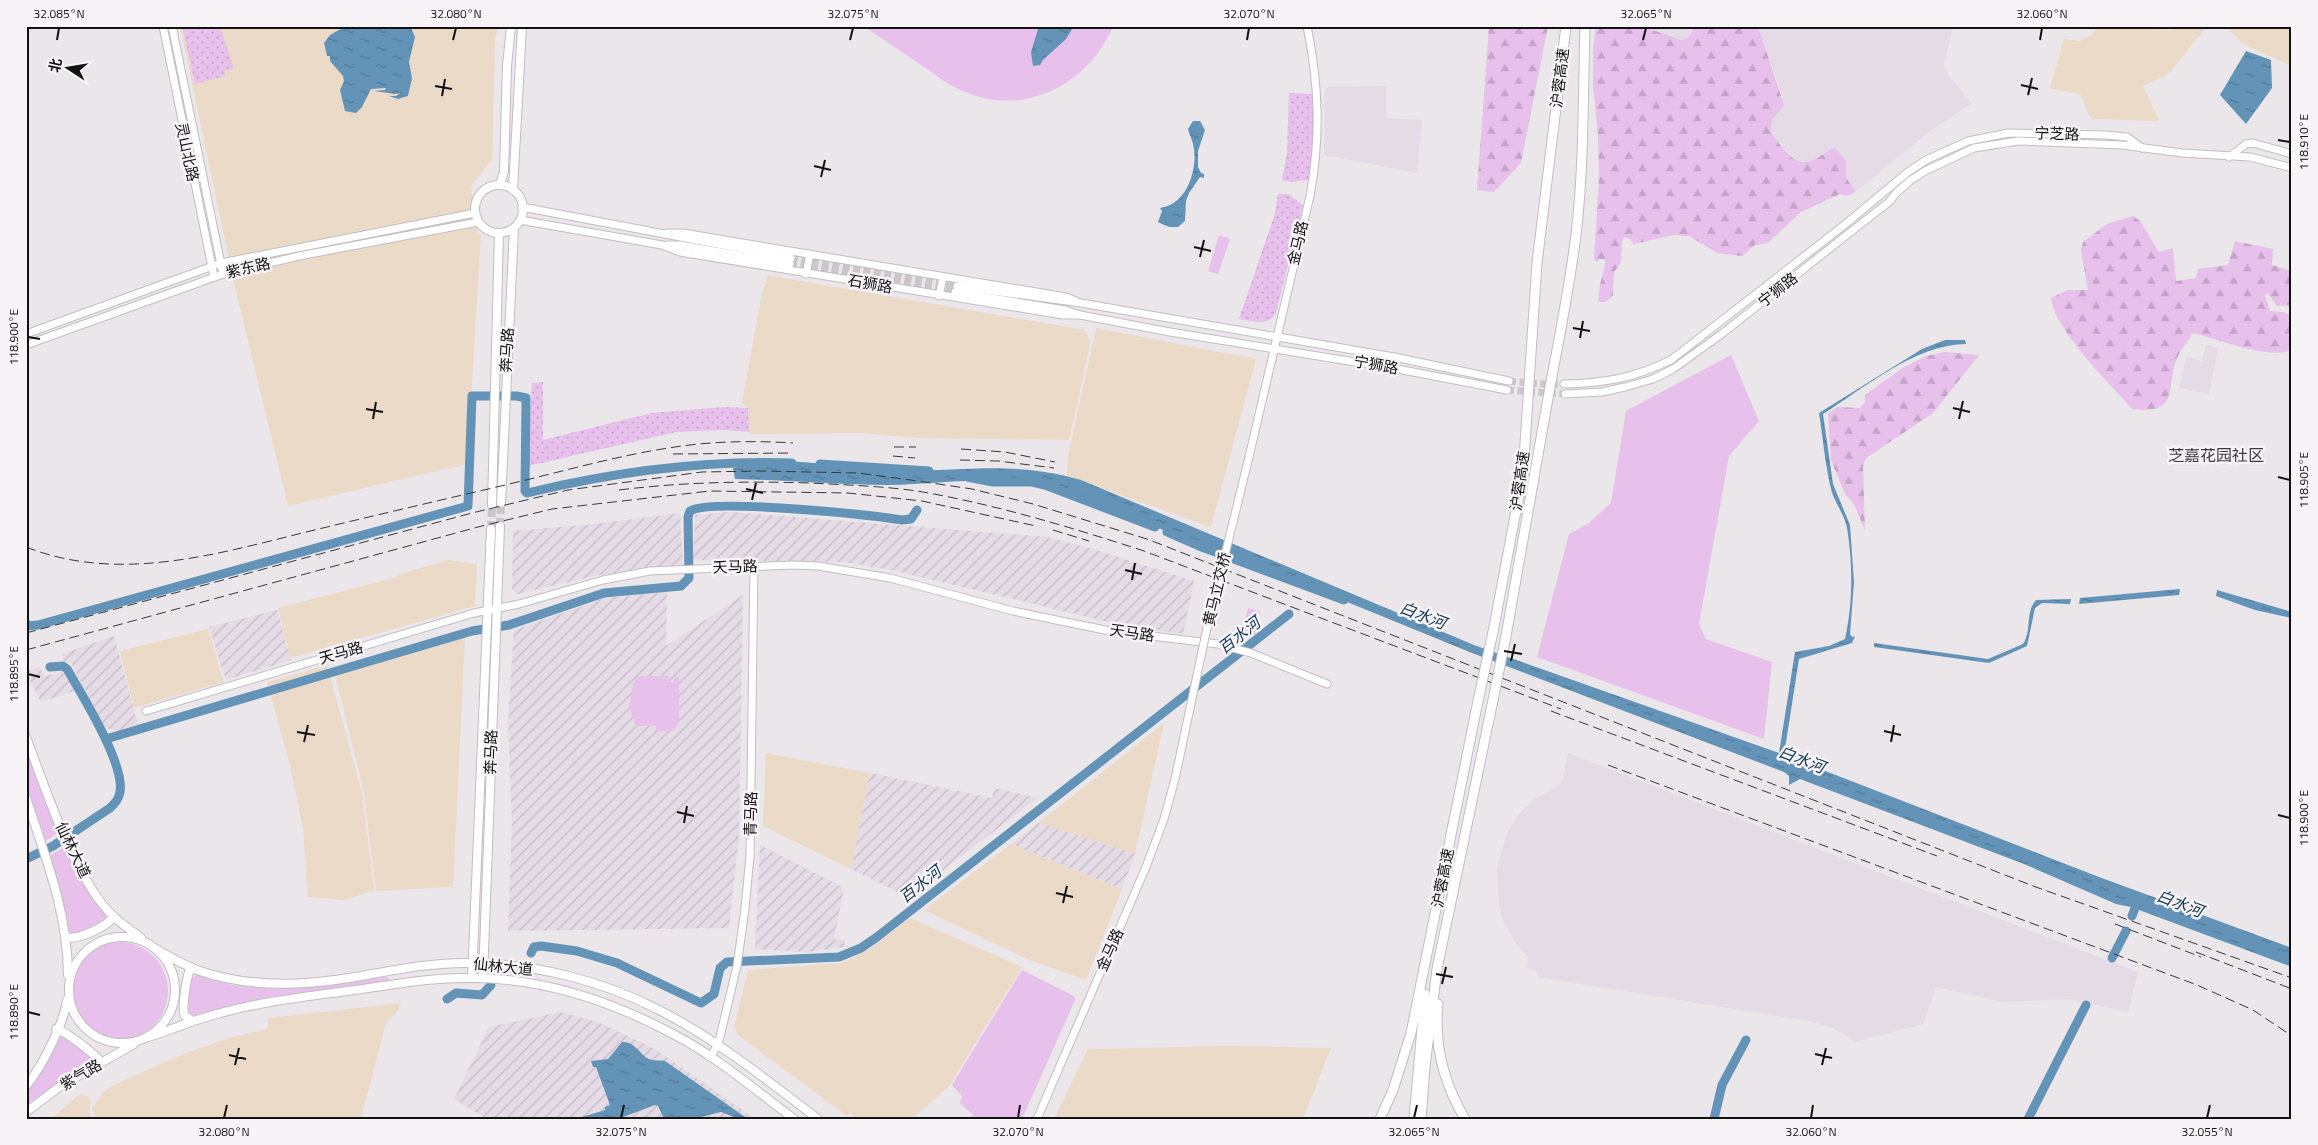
<svg xmlns="http://www.w3.org/2000/svg" width="2318" height="1145" viewBox="0 0 2318 1145" font-family="'Titillium Web','Noto Sans SC',sans-serif">
	<style>
		.commercial { fill: #ecdac9 }
		.industrial { fill: url(#industrial-furrows) }
		.built { fill: #e5dbe6 }
		.grass { fill: #e7c0eb }
		.forest { fill: url(#forest-firs) }
		.park { fill: url(#park-dots) }
		.water { fill: url(#water-ripples) }
		.lines { fill: none; stroke-linecap: round; stroke-linejoin: round }
		.river { stroke: #6394b8; stroke-width: 9 }
		.secondary-tunnel { stroke: #cac6ca; stroke-width: 7; stroke-dasharray: 7 3.5; stroke-linecap: butt }
		.primary-tunnel { stroke: #cac6ca; stroke-width: 8; stroke-dasharray: 8 4; stroke-linecap: butt }
		.secondary-casing { stroke: #c1bec2; stroke-width: 9 }
		.primary-casing { stroke: #c1bec2; stroke-width: 10 }
		.highway-casing { stroke: #c1bec2; stroke-width: 11 }
		.secondary { stroke: #fff; stroke-width: 7 }
		.primary { stroke: #fff; stroke-width: 8 }
		.highway { stroke: #fff; stroke-width: 9 }
		.rail { stroke: #383738; stroke-width: 1; stroke-dasharray: 10 5; stroke-linecap: butt }
		.secondary-bridge-casing { stroke: #c1bec2; stroke-width: 9; stroke-linecap: butt }
		.highway-bridge-casing { stroke: #c1bec2; stroke-width: 11; stroke-linecap: butt }
		.secondary-bridge { stroke: #fff; stroke-width: 7 }
		.highway-bridge { stroke: #fff; stroke-width: 9 }
		.ticks { fill: none; stroke: #131213; stroke-width: 2 }
		.labels { text-anchor: middle; stroke-width: 5; stroke-linejoin: round; paint-order: stroke }
		.street-label { font-size: 15px; fill: #131213; stroke: #f7f3f7 }
		.neighbourhood-label { font-size: 16px; fill: #3c393c; stroke: #f7f3f7 }
		.water-label { font-size: 16px; font-style: italic; fill: #103852; stroke: #f7f3f7 }
		.neatline { fill: none; stroke: #131213; stroke-width: 2 }
		.ticks-label { font-size: 12px; text-anchor: middle; fill: #131213 }
	</style>
	<defs>
		<pattern id="industrial-furrows" width="10" height="10" patternUnits="userSpaceOnUse" patternTransform="scale(1.25)"><rect width="10" height="10" fill="#e5dbe6"/><path d="M-1 1l2-2M0 10L10 0M9 11l2-2" fill="none" stroke="#c4bbc4"/></pattern>
		<pattern id="forest-firs" width="22" height="20" patternUnits="userSpaceOnUse" patternTransform="scale(1.25)"><rect width="22" height="20" fill="#e7c0eb"/><path d="M5 1l3.5 6h-7zM16 11l3.5 6h-7z" fill="#c5a4c9"/></pattern>
		<pattern id="park-dots" width="8" height="8" patternUnits="userSpaceOnUse" patternTransform="scale(1.25)"><rect width="8" height="8" fill="#e7c0eb"/><path d="M2 2h.1M6 6h.1" fill="none" stroke="#c5a4c9" stroke-width="1.8" stroke-linecap="round"/></pattern>
		<pattern id="water-ripples" width="26" height="14" patternUnits="userSpaceOnUse" patternTransform="scale(1.25)"><rect width="26" height="14" fill="#6394b8"/><path d="M2 4q2-2 4 0t4 0M15 11q2-2 4 0t4 0" fill="none" stroke="#507794"/></pattern>
	</defs>
	<rect width="100%" height="100%" fill="#eae6ea"/>
	<g class="commercial">
		<path d="M180,26H498L495,40L492,160L471,186L478,234H481L467,464L288,506L234,283Z"/>
		<path d="M2100,26L2171,30L2173,26H2207L2172,70L2163,77L2143,86L2159,121L2091,119L2080,94L2050,88L2064,39L2080,41L2091,35Z"/>
		<path d="M2225,26H2292V66L2249,47L2241,42Z"/>
		<path d="M767,275L1085,330L1090,340L1089,350L1069,440L919,438L859,433L749,434L748,408L742,403L763,287H765Z"/>
		<path d="M1096,328L1256,359L1211,527L1067,476L1068,456Z"/>
		<path d="M448,560L477,564L475,606L290,658L278,608L397,577V575Z"/>
		<path d="M208,629L224,682L134,708L120,651Z"/>
		<path d="M465,635L453,887L376,891L363,787L335,675Z"/>
		<path d="M327,665L362,793L374,890L345,900L308,897L303,829L290,765L267,682Z"/>
		<path d="M1164,723L1135,854L1038,823L1069,799Z"/>
		<path d="M766,753L870,773L851,869L763,826Z"/>
		<path d="M1011,844L1122,889L1086,980L1032,961L924,910Z"/>
		<path d="M910,918L1022,967L950,1085L912,1119H856L850,1113L847,1116L738,1035L734,1027L748,970L842,963L870,949Z"/>
		<path d="M401,1003L397,1012L386,1023L361,1119H95L94,1111L91,1108L95,1105L103,1092L116,1084L181,1055L229,1038L268,1029V1018Z"/>
		<path d="M1227,1046L1331,1048L1303,1119H1054L1088,1049Z"/>
		<path d="M80,1094L90,1097V1116L92,1119H51Z"/>
	</g>
	<g class="industrial">
		<path d="M730,512L1047,537L1093,549L1194,581L1183,634L1117,624L891,570L843,562L693,560L695,515Z"/>
		<path d="M680,513L683,565L600,575L517,594L512,590L513,531L595,524Z"/>
		<path d="M667,592L666,646L743,595L739,835L729,928L508,931L512,824L508,722L514,630L605,598Z"/>
		<path d="M277,610L291,660L226,680L209,627Z"/>
		<path d="M114,636L138,725L116,731L105,728L71,663L64,661L62,654Z"/>
		<path d="M39,667L44,676L62,672L65,675L74,691L41,702L26,672Z"/>
		<path d="M870,773L992,798L995,788L1038,798L908,897L851,869Z"/>
		<path d="M1038,823L1135,854L1122,889L1011,844Z"/>
		<path d="M760,845L844,888L834,939L844,940L845,947L805,952L755,949Z"/>
		<path d="M561,1012L600,1023L655,1049L755,1119H487L454,1099L489,1027Z"/>
	</g>
	<g class="built">
		<path d="M1642,26H1691L1693,30L1688,38L1681,40Z"/>
		<path d="M1758,26H1953L1944,65L1947,74L1972,103L1929,132L1855,192L1846,177V160H1813L1806,162L1798,161L1789,153L1771,132L1772,120L1780,110L1783,98Z"/>
		<path d="M1386,86V118L1422,120L1417,173L1324,155L1325,87Z"/>
		<path d="M2206,345L2218,348L2209,394L2179,388L2186,357L2202,361Z"/>
		<path d="M1568,753L2138,972L2128,1012L2069,999L2003,1002L1936,987L1923,1024L1855,1042L1833,1028L1809,1021L1537,977L1538,971L1527,968L1528,957L1515,942L1503,920L1499,904L1497,869L1507,833L1520,813L1534,800L1562,783Z"/>
	</g>
	<g class="grass">
		<path d="M863,26H1113C1089,85 1023,118 963,91C950,86 939,77 927,69C906,55 885,40 863,26Z"/>
		<path d="M1219,235L1230,239L1218,274L1208,271Z"/>
		<path d="M1731,355L1759,421L1729,456L1699,624L1706,639L1772,662L1764,739L1537,657L1569,534L1589,523L1611,503L1626,411Z"/>
		<path d="M1248,608L1260,611L1255,635L1242,633Z"/>
		<path d="M669,676V682H673L675,678L679,676V723L673,731H656V726H636L629,707L634,679L642,676Z"/>
		<path d="M26,748L59,832L46,841L26,785Z"/>
		<path d="M65,847L88,890L107,914L104,922L77,935L71,933L68,929L50,855Z"/>
		<circle cx="119" cy="991" r="49"/>
		<path d="M1022,970L1074,996L1075,1000L1022,1119H970L973,1115L960,1103L962,1096L952,1085Z"/>
		<path d="M196,975L232,985L275,989L387,977L390,980L388,983L263,999L196,1016L191,1015L188,1009L190,980Z"/>
		<path d="M64,1036L87,1053L90,1056L89,1063L26,1105V1091L37,1077L59,1037Z"/>
	</g>
	<g class="forest">
		<path d="M1489,26H1548L1521,163L1494,192L1477,190Z"/>
		<path d="M1596,26H1642L1681,40L1688,38L1693,30L1691,26H1758L1784,105L1772,120L1771,132C1778,142 1792,164 1806,162C1816,161 1826,152 1834,147L1846,160V177L1855,192L1847,196L1840,194L1801,212L1768,243L1755,245L1742,256L1717,253L1689,236L1674,235L1634,244L1630,239L1625,237L1622,241L1621,263L1614,272L1613,296L1605,302H1598L1600,285L1606,260L1600,259L1596,262L1594,259L1599,179L1598,136L1593,85V49Z"/>
		<path d="M2133,216L2140,221L2159,252L2173,248L2176,281L2196,278L2198,269L2228,265L2235,241L2273,249L2272,265L2292,271V305L2277,306L2268,293L2265,295L2270,311L2283,312L2292,316V350C2268,360 2219,339 2193,333C2188,341 2178,353 2175,363C2167,394 2177,414 2132,409C2110,383 2055,331 2051,298L2068,290H2088L2081,250L2083,242L2107,224Z"/>
		<path d="M1945,352L1979,355L1933,413L1866,458L1863,466L1865,530L1854,504L1845,494L1831,460L1828,413L1838,407L1860,408L1865,402V395L1904,367L1926,356Z"/>
	</g>
	<g class="park">
		<path d="M182,26H220L234,69L224,70L225,76L195,84Z"/>
		<path d="M1289,93L1314,94L1316,122L1309,180L1291,182L1282,180L1287,152Z"/>
		<path d="M1278,194H1288L1303,205L1276,313C1268,327 1253,321 1239,319L1275,214Z"/>
		<path d="M543,382V440L652,413L724,407L748,408L749,432L726,430L676,432L528,466L532,383Z"/>
	</g>
	<g class="water">
		<path d="M346,26L411,28L415,37L409,62L412,78L408,96L398,99L389,96H396L400,93L395,94L374,91L385,90L386,88L371,89L362,107L356,113L345,111L340,90L344,81L343,76L330,61V56H327L324,43L330,35Z"/>
		<path d="M1039,26H1074L1066,39L1043,60L1040,65L1033,66L1031,52Z"/>
		<path d="M2246,51L2271,60L2272,88L2246,124L2220,95Z"/>
		<path d="M1193,121H1200L1205,130L1198,151V167L1201,173L1204,174V178L1200,177L1189,193L1186,201L1185,221L1178,227H1169L1158,222L1162,211L1160,208C1187,205 1199,168 1193,144C1192,139 1189,134 1188,129Z"/>
		<path d="M1945,340H1965L1966,344C1916,344 1864,388 1823,414L1833,484L1850,525L1854,582L1850,634L1852,637L1855,636L1852,643L1799,659L1784,755L2099,877L2292,948V967L2131,907L2116,904L2024,864L1800,779L1789,785V776L1784,772L1472,653L1308,586L1049,486C995,474 943,484 888,485C837,485 786,480 735,479L733,468C755,465 778,461 801,462C835,464 869,471 903,471C968,471 1016,461 1081,480L1474,645L1779,753L1795,652L1829,646L1845,639C1853,604 1853,563 1847,528C1844,513 1834,502 1831,489C1825,464 1823,438 1819,413L1922,349Z"/>
		<path d="M2180,589L2179,595L2079,604L2080,598Z"/>
		<path d="M2217,590L2292,612V618L2255,610L2216,596Z"/>
		<path d="M2071,599L2070,604L2042,603L2035,608L2027,646L1989,663L1874,647V643L1988,659L2023,644C2032,631 2025,612 2036,600Z"/>
		<path d="M622,1042C635,1041 639,1054 649,1059C653,1061 660,1060 665,1061L748,1119H739L721,1112L693,1119H664L658,1106L655,1105L618,1119H584L582,1117L605,1110V1107L610,1105L596,1067H593L591,1061L608,1059Z"/>
	</g>
	<g class="lines">
		<g class="river">
			<path d="M820,464L929,471"/>
			<path d="M967,477L993,482H1032L1045,485L1155,527"/>
			<path d="M1167,532L1199,546L1344,600"/>
			<path d="M26,623L27,626L38,625L468,506L472,396H517L526,398L525,491L527,493C614,472 703,460 792,463"/>
			<path d="M106,739L472,631L509,625L604,593L681,586L689,578L688,517L690,511C711,498 870,515 902,520L911,519L917,510"/>
			<path d="M26,859L53,846L110,808C115,803 119,799 120,792C125,764 82,695 67,669L63,666L50,667"/>
			<path d="M2132,916L2137,903"/>
			<path d="M531,953L534,947L541,946L577,951L617,963L701,1003L714,994L720,968L727,962L839,957L861,948L877,937L1289,614"/>
			<path d="M2112,958L2126,931"/>
			<path d="M447,999L456,993L482,995L491,985"/>
			<path d="M1714,1119L1722,1085L1746,1040"/>
			<path d="M2028,1119L2086,1005"/>
		</g>
		<g class="secondary-tunnel">
			<path d="M791,258L957,286"/>
			<path d="M790,264L955,292"/>
			<path d="M1509,381L1539,384H1564"/>
			<path d="M1507,390L1565,394"/>
		</g>
		<g class="primary-tunnel">
			<path d="M500,526L501,503"/>
			<path d="M491,529L492,505"/>
		</g>
		<g class="secondary-casing">
			<g id="secondary">
				<path d="M163,26L214,277"/>
				<path d="M172,26L223,274"/>
				<path d="M2229,157L2246,144L2253,143L2292,154"/>
				<path d="M522,207L791,258"/>
				<path d="M520,220L662,245L680,252L1063,315H1080"/>
				<path d="M667,233H683L1066,297L1076,301"/>
				<path d="M667,245H680L790,264"/>
				<path d="M806,274L810,254"/>
				<path d="M957,286L1081,303L1394,357L1509,381"/>
				<path d="M955,292L1065,310L1080,315L1170,332L1392,368L1507,390"/>
				<path d="M939,296L943,277"/>
				<path d="M26,334L221,263L475,213"/>
				<path d="M26,345L223,274L299,256L478,222"/>
				<path d="M1564,384C1605,383 1634,378 1671,360L1843,226L1908,172L1926,160L1968,141L2008,133L2106,135L2127,137L2142,148"/>
				<path d="M1565,394L1602,392L1625,387L1653,379L1673,369L1723,333L1848,234L1889,202L1897,192L1911,180L1925,171L1974,148L2018,141L2122,145L2182,153L2250,157L2292,168"/>
				<path d="M1249,457L1310,196C1321,136 1319,85 1307,26"/>
				<path d="M146,711L474,613L519,604L603,580L650,571L794,565L818,566L890,578L1013,611L1061,621L1110,631L1218,644L1251,653L1327,684"/>
				<path d="M710,1057L718,1045L737,966L745,909L750,856L754,566"/>
				<path d="M1037,1119L1146,867L1164,819L1175,779"/>
			</g>
		</g>
		<g class="primary-casing">
			<g id="primary">
				<path d="M500,185L504,171L507,66L511,26"/>
				<circle cx="499" cy="209" r="24"/>
				<path d="M513,190L522,26"/>
				<path d="M501,503L514,228"/>
				<path d="M492,505L499,233"/>
				<path d="M26,737C46,789 74,879 114,917C122,924 132,931 141,938"/>
				<path d="M26,798C45,855 68,914 68,975"/>
				<circle cx="122" cy="990" r="53"/>
				<path d="M66,937C76,941 110,926 113,916"/>
				<path d="M156,949C170,957 185,966 200,971C256,990 315,985 372,974C405,968 439,962 473,963C536,964 603,981 659,1010C716,1039 767,1080 818,1119"/>
				<path d="M191,967C187,974 181,1009 185,1016C186,1016 191,1020 192,1021"/>
				<path d="M472,978L491,529"/>
				<path d="M483,978L500,526"/>
				<path d="M56,1029C64,1030 98,1056 101,1063"/>
				<path d="M145,1038C169,1031 192,1020 217,1014C259,1002 303,997 347,991C388,986 429,977 471,978C542,978 611,1001 673,1034C716,1056 755,1090 794,1119"/>
				<path d="M26,1086C42,1067 64,1023 67,1000"/>
				<path d="M26,1112L62,1085L134,1044"/>
			</g>
		</g>
		<g class="highway-casing">
			<g id="highway">
				<path d="M1493,632L1523,474L1537,263L1566,26"/>
				<path d="M1506,636C1521,553 1535,470 1550,387C1560,333 1571,281 1577,226C1584,160 1583,93 1585,26"/>
				<path d="M1438,1004C1434,1044 1444,1084 1465,1119"/>
				<path d="M1380,1119L1393,1090L1411,1033L1478,701"/>
				<path d="M1414,1119L1425,994"/>
				<path d="M1421,1119L1425,1067L1437,969L1492,705"/>
			</g>
		</g>
		<use href="#secondary" class="secondary"/>
		<use href="#primary" class="primary"/>
		<use href="#highway" class="highway"/>
		<g class="rail">
			<path d="M894,447H916"/>
			<path d="M961,449L1005,452L1055,462"/>
			<path d="M673,454L792,453"/>
			<path d="M893,456L915,458"/>
			<path d="M960,460L998,461L1054,468"/>
			<path d="M619,490C683,482 746,481 811,483C846,485 882,486 917,491C994,504 1070,527 1144,551L1561,709"/>
			<path d="M1053,530L1089,541"/>
			<path d="M26,547C125,586 229,550 327,527C393,511 459,496 526,480C583,466 640,450 699,444C730,441 762,441 793,443"/>
			<path d="M26,633L472,513L568,490L702,472L761,471L858,473L918,481L972,489L1033,504L1147,539L2033,886L2292,978"/>
			<path d="M26,650L478,527L552,509L710,491L848,493L922,501L1036,526"/>
			<path d="M1551,711L1937,856"/>
			<path d="M1608,765L2197,985L2253,1010L2292,1036"/>
			<path d="M2115,924L2201,957"/>
			<path d="M2196,952L2292,989"/>
		</g>
		<g class="secondary-bridge-casing">
			<path id="secondary-bridge" d="M1175,779L1207,628L1249,457"/>
		</g>
		<g class="highway-bridge-casing">
			<g id="highway-bridge">
				<path d="M1478,701L1493,632"/>
				<path d="M1492,705L1506,636"/>
			</g>
		</g>
		<use href="#secondary-bridge" class="secondary-bridge"/>
		<use href="#highway-bridge" class="highway-bridge"/>
	</g>
	<path class="ticks" d="M57,40L59,28M453,40L456,28M850,40L853,28M1247,40L1249,28M1643,40L1646,28M2040,40L2042,28M2021,85L2038,89M435,86L452,89M2028,95L2032,78M442,96L445,79M2278,140L2290,142M814,166L831,170M821,177L825,160M1194,247L1211,251M1200,257L1204,240M1573,328L1590,331M28,337L40,339M1580,338L1583,321M1953,408L1970,412M366,409L383,412M373,419L376,402M1959,419L1963,401M2278,477L2290,480M746,489L763,493M752,500L756,483M1125,570L1142,574M1132,580L1135,563M1504,651L1522,654M1511,661L1515,644M28,674L40,677M1884,731L1901,735M297,732L315,735M304,742L308,725M1891,742L1894,725M677,812L694,816M2278,815L2290,818M684,823L687,806M1056,893L1073,897M1063,903L1067,886M1436,974L1453,977M1442,984L1446,967M28,1012L40,1015M1815,1054L1832,1058M229,1055L246,1059M235,1065L239,1048M1822,1065L1826,1048M224,1118L227,1105M621,1118L624,1105M1018,1118L1020,1105M1414,1118L1417,1105M1811,1118L1813,1105M2207,1118L2210,1105"/>
	<g class="labels">
		<g class="street-label">
			<text transform="translate(1560 78) rotate(-83)" y="5">沪蓉高速</text>
			<text transform="translate(2057 134) rotate(2)" y="5">宁芝路</text>
			<text transform="translate(187 152) rotate(78)" y="5">灵山北路</text>
			<text transform="translate(1298 243) rotate(-77)" y="5">金马路</text>
			<text transform="translate(248 268) rotate(-13)" y="5">紫东路</text>
			<text transform="translate(870 284) rotate(10)" y="5">石狮路</text>
			<text transform="translate(1778 290) rotate(-38)" y="5">宁狮路</text>
			<text transform="translate(507 350) rotate(-87)" y="5">奔马路</text>
			<text transform="translate(1376 365) rotate(10)" y="5">宁狮路</text>
			<text transform="translate(1520 481) rotate(-82)" y="5">沪蓉高速</text>
			<text transform="translate(735 567) rotate(-2)" y="5">天马路</text>
			<text transform="translate(1217 589) rotate(-77)" y="5">黄马立交桥</text>
			<text transform="translate(1132 633) rotate(8)" y="5">天马路</text>
			<text transform="translate(341 653) rotate(-16)" y="5">天马路</text>
			<text transform="translate(491 752) rotate(-88)" y="5">奔马路</text>
			<text transform="translate(751 814) rotate(-89)" y="5">青马路</text>
			<text transform="translate(73 850) rotate(64)" y="5">仙林大道</text>
			<text transform="translate(1443 878) rotate(-79)" y="5">沪蓉高速</text>
			<text transform="translate(1110 950) rotate(-66)" y="5">金马路</text>
			<text transform="translate(503 967) rotate(6)" y="5">仙林大道</text>
			<text transform="translate(81 1075) rotate(-31)" y="5">紫气路</text>
		</g>
		<g class="neighbourhood-label">
			<text x="2216" y="461">芝嘉花园社区</text>
		</g>
		<g class="water-label">
			<text transform="translate(1423 615) rotate(21)" y="6">白水河</text>
			<text transform="translate(1239 635) rotate(-38)" y="6">百水河</text>
			<text transform="translate(1802 759) rotate(21)" y="6">白水河</text>
			<text transform="translate(920 884) rotate(-38)" y="6">百水河</text>
			<text transform="translate(2180 903) rotate(21)" y="6">白水河</text>
		</g>
	</g>
	<rect width="2318" height="1145" fill="none" stroke="#f7f3f7" stroke-width="55"/>
	<g transform="translate(68 68) rotate(282)" stroke="#f7f3f7" stroke-width="4" paint-order="stroke">
	<path d="M0-4L9 19L0 12L-9 19Z" fill="#131213"/>
	<text y="-8" font-size="14" font-weight="bold" text-anchor="middle" fill="#131213">北</text>
	</g>
	<rect x="28" y="28" width="2262" height="1090" class="neatline"/>
	<g class="ticks-label">
		<text x="59" y="18">32.085°N</text>
		<text x="456" y="18">32.080°N</text>
		<text x="853" y="18">32.075°N</text>
		<text x="1249" y="18">32.070°N</text>
		<text x="1646" y="18">32.065°N</text>
		<text x="2042" y="18">32.060°N</text>
		<text transform="translate(2304 142) rotate(-90)" y="4">118.910°E</text>
		<text transform="translate(14 337) rotate(-90)" y="4">118.900°E</text>
		<text transform="translate(2304 480) rotate(-90)" y="4">118.905°E</text>
		<text transform="translate(14 674) rotate(-90)" y="4">118.895°E</text>
		<text transform="translate(2304 818) rotate(-90)" y="4">118.900°E</text>
		<text transform="translate(14 1012) rotate(-90)" y="4">118.890°E</text>
		<text x="224" y="1136">32.080°N</text>
		<text x="621" y="1136">32.075°N</text>
		<text x="1018" y="1136">32.070°N</text>
		<text x="1414" y="1136">32.065°N</text>
		<text x="1811" y="1136">32.060°N</text>
		<text x="2207" y="1136">32.055°N</text>
	</g>
</svg>
